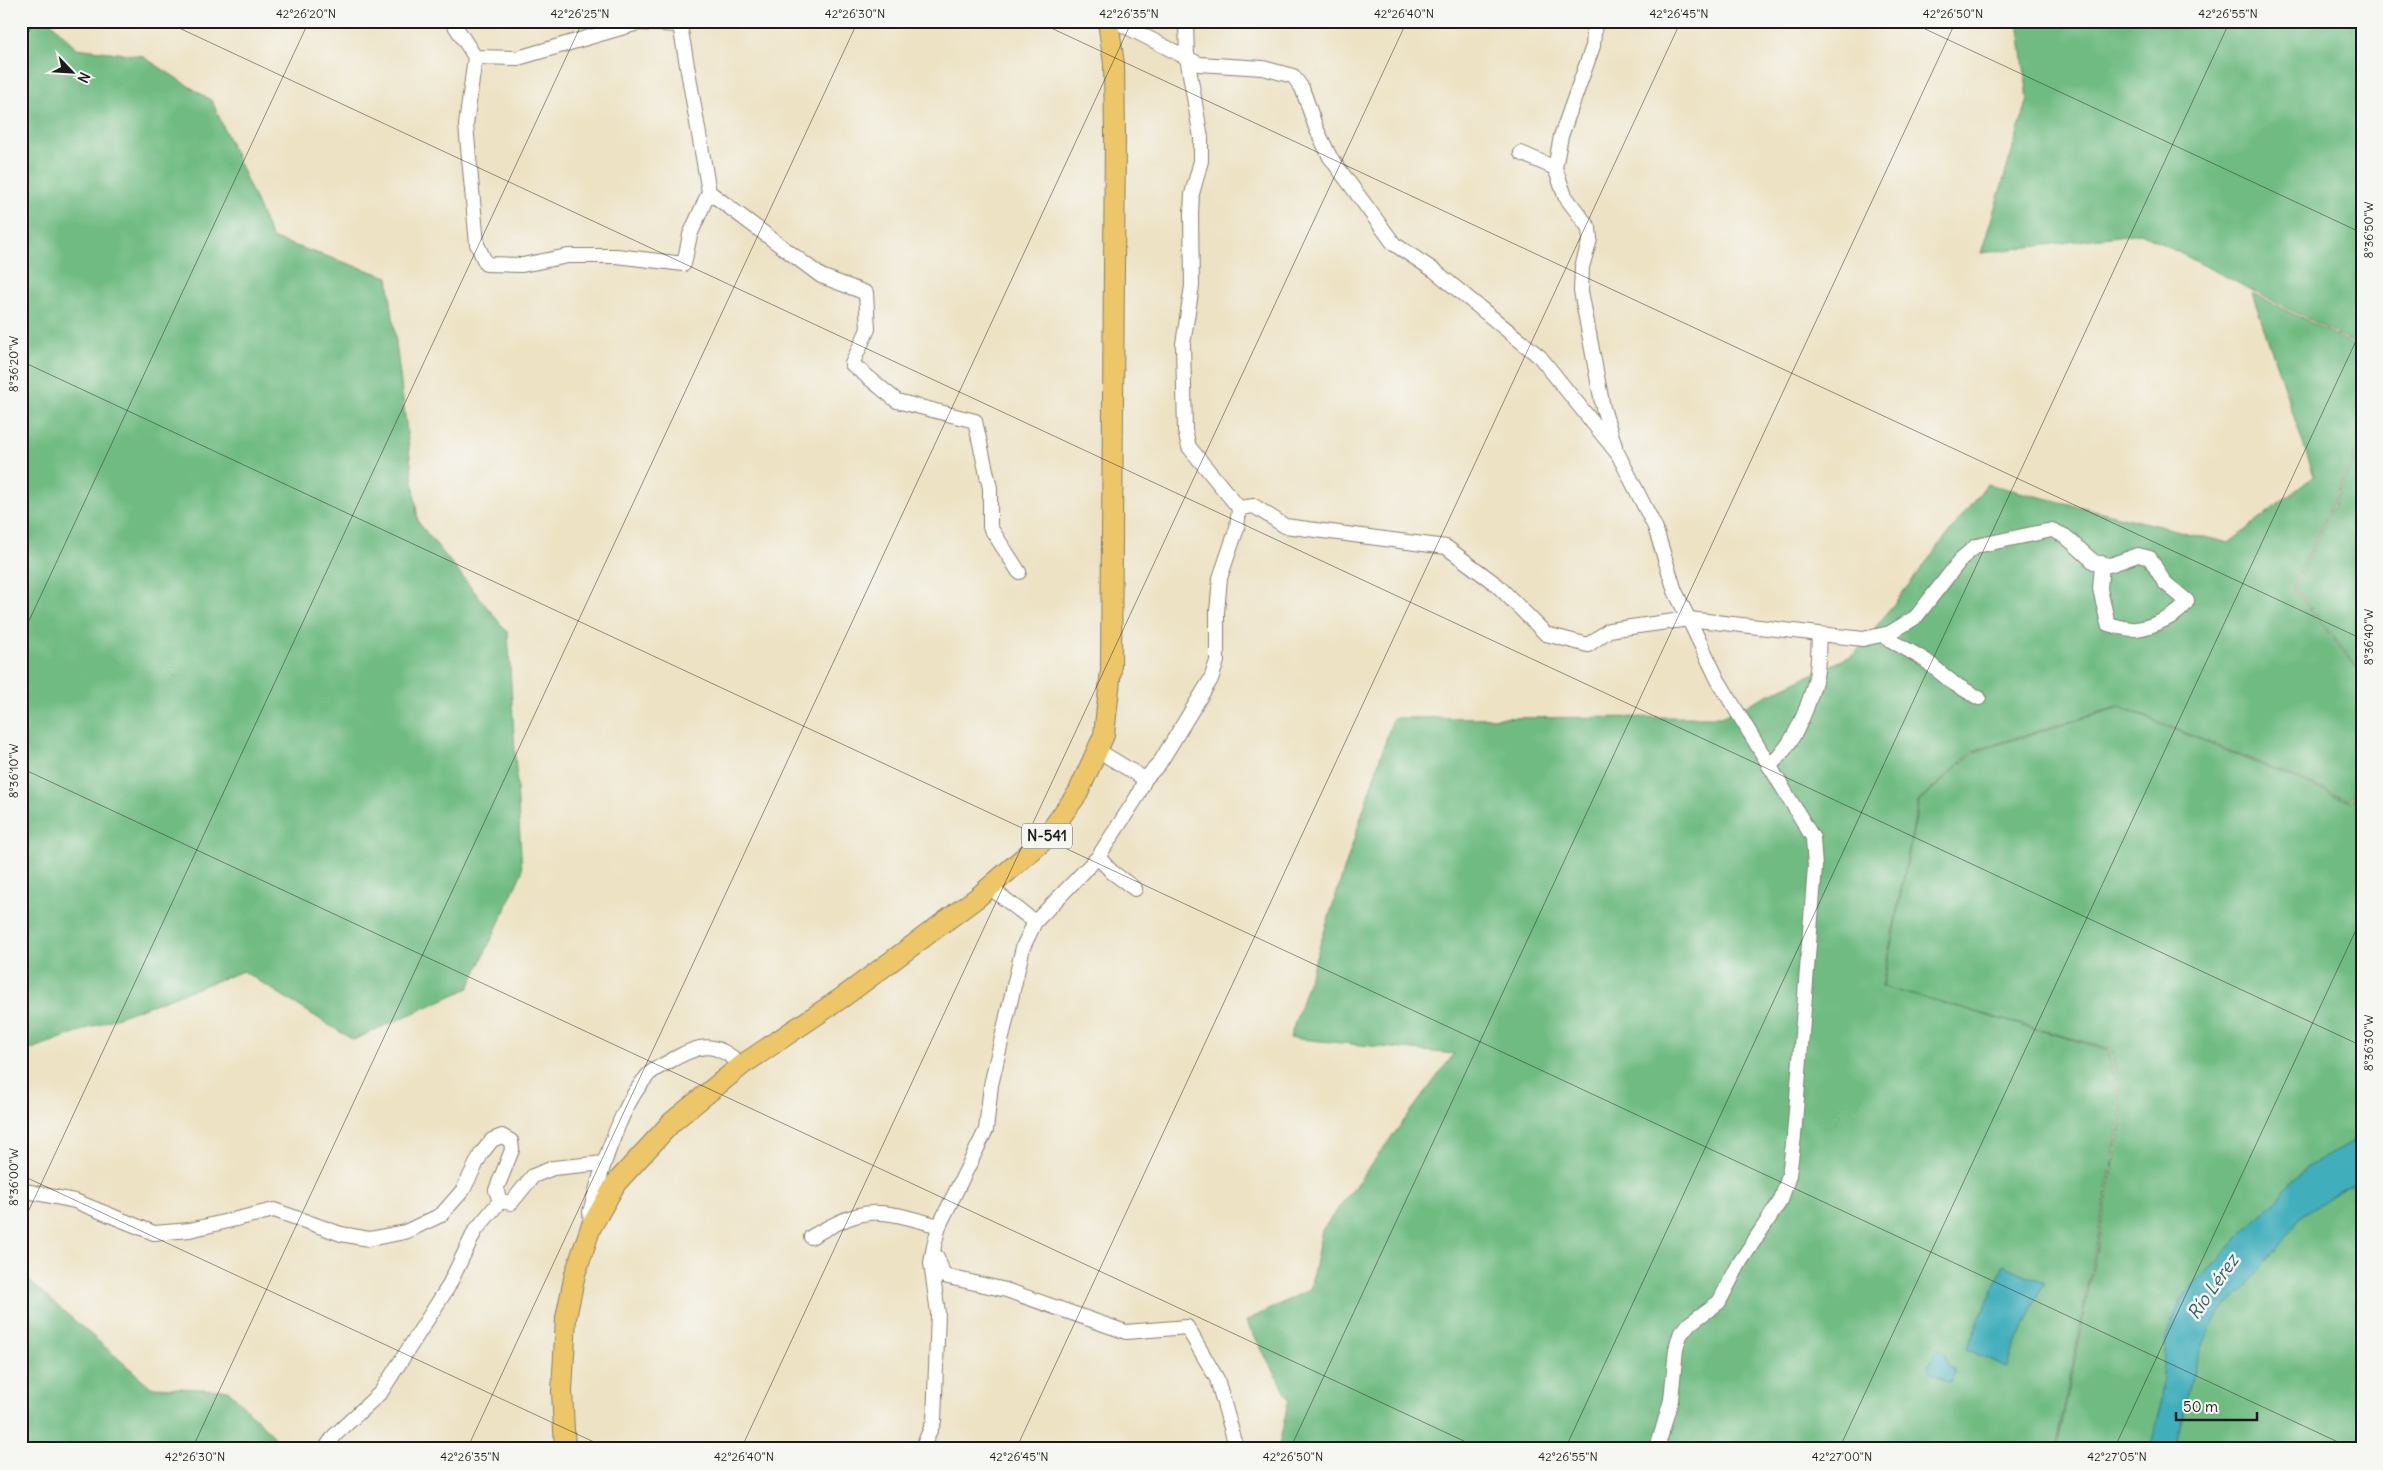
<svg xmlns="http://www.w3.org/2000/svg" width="2383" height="1470" viewBox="0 0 2383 1470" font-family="Delius,sans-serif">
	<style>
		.forest { fill: #70bb82; stroke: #466c4f }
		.water { fill: #3faebb; stroke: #2e656c }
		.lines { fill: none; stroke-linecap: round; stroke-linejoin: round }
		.minor-casing { stroke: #847f70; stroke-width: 16 }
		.highway-casing { stroke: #847f70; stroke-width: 22 }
		.minor { stroke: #fff; stroke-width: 14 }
		.highway { stroke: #ecc669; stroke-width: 20 }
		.ticks { fill: none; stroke: #1c1c1c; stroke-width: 1; stroke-opacity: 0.45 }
		.labels { text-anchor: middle; stroke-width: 5; stroke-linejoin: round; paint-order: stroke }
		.shield { fill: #f6f6f2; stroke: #5d5d5c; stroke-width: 1 }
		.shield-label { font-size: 15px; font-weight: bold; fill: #1c1c1c }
		.water-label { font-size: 18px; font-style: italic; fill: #2c5e64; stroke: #f6f6f2 }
		.neatline { fill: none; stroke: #1c1c1c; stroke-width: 2 }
		.ticks-label { font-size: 12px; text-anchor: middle; fill: #1c1c1c }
	</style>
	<rect width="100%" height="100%" fill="#f6f6f2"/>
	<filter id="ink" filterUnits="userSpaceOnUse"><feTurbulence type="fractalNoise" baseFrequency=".02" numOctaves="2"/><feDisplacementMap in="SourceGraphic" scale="10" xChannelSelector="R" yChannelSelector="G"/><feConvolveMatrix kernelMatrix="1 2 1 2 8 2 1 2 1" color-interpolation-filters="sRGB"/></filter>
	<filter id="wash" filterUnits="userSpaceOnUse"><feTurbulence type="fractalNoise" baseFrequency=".0096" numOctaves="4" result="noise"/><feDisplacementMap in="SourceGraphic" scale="20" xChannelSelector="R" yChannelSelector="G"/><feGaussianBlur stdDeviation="1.12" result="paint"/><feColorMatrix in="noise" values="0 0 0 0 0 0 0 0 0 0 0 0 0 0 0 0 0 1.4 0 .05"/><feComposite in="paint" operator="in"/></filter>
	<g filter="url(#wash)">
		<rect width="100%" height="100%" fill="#ede2c4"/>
		<g class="forest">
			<path d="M21,21H50L76,48L142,56L212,101L272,238L388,277L418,522L508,633L522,872L469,988L353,1040L243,971L21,1053Z"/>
			<path d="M2018,21H2362V347L2141,233L1981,253L2028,99Z"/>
			<path d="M2252,293L2362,349V440L2293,588L2362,675V779L2350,800L2120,706L1973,751L1918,802L1882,986L2109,1050L2121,1117L2056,1449H1278L1289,1399L1246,1321L1310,1289L1322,1230L1454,1054L1290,1038L1393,718L1721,717L1855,654L1987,484L2229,543L2314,476Z"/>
			<path d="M2362,444V673L2295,588Z"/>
			<path d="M2120,707L2351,802L2362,782V1449H2057L2123,1117L2111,1049L1883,987L1919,802L1974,752Z"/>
			<path d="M29,1281L151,1387L228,1390L286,1449H21V1282Z"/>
		</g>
		<g class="water">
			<path d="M2362,1137V1180L2344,1188L2302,1216L2246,1289C2199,1314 2187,1401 2175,1449H2150L2160,1410L2166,1338L2179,1301L2307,1167Z"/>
			<path d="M2004,1265L2044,1283L2006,1367L1966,1349Z"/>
			<path d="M1941,1350L1945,1354L1948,1366L1954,1369V1375L1950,1382L1930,1372L1928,1366L1936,1351Z"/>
		</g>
	</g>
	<g filter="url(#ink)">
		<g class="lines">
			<g class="minor-casing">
				<g id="minor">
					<path d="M452,21L475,57L518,58L638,23L680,25L684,21"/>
					<path d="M1115,21L1199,64L1263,68L1293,76L1302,88L1316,128L1330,157L1394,244L1435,271L1540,357L1618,454L1655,527L1675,591L1718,680L1813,838L1815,867L1794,1136L1789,1175L1781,1200L1740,1262L1719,1302L1689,1324L1680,1335L1676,1349L1671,1400L1657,1449"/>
					<path d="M1595,21L1593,46L1561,136L1555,168L1565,196L1589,228L1590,239L1582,267L1581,291L1603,408L1615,446"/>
					<path d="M680,25L709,192L821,276L866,293L868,329L852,364L897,401L975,421L990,488V527L1019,572"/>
					<path d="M475,57L466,125L477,244L486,264L522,265L568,256H616L684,264L690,235L709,192"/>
					<path d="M1521,153L1555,168"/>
					<path d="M1239,508L1254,506L1285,526L1446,547L1497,585L1546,634L1588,645L1609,630L1689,619L1863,639L1890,633L1916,617L1962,558L1976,546L2052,530L2065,536L2094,562L2110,565L2138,555L2150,558L2164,582L2187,601C2181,615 2152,627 2136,629C2128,630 2116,626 2108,624L2100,589L2102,563"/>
					<path d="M1882,635L1925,660L1953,683L1979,698"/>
					<path d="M1097,750L1145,779"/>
					<path d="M1769,766C1793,746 1807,711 1815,681C1819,667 1818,649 1819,634"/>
					<path d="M1098,857L1112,872L1135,889"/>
					<path d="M989,887L1035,922"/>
					<path d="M21,1190L75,1201L154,1233L190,1230L274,1210L341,1234L369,1239L405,1232L441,1215L463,1190L481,1154L492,1140L502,1136L511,1141L512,1150L496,1190L500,1201L511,1203L533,1176L553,1168L604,1163C615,1133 626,1100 648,1075C653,1069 664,1065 670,1061C702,1043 714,1041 742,1065"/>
					<path d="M591,1225L590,1212L604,1163"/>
					<path d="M811,1237C868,1204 878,1209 939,1226"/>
					<path d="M937,1257L944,1276L1006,1290L1126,1332L1187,1327L1217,1379L1237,1449"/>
					<path d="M325,1449L335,1435L381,1392L448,1287L475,1231L500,1201"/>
					<path d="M922,1449L934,1421L938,1313L931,1263L934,1246L939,1226L986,1130L991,1085L1023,947L1035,922L1098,857L1137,797L1145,779L1159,764L1211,679L1217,661V612L1220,578L1237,528L1239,508L1189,447L1185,431L1183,344L1192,286L1191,213L1192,194L1201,161V138L1187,57L1186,21"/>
				</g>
			</g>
			<g class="highway-casing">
				<path id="highway" d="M565,1449L562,1391L566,1318L575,1274L591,1227L616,1183L672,1122L742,1065L843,997L978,897L1043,841L1078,793L1104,735L1111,670L1115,135L1114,64L1108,21"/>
			</g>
			<use href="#minor" class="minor"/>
			<use href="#highway" class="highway"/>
		</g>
	</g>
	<path class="ticks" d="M164,21L2362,1046M1036,21L2362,639M1908,21L2362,233M21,49L34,21M21,361L2353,1449M21,638L309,21M21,768L1481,1449M21,1175L609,1449M21,1227L583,21M192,1449L858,21M467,1449L1132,21M741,1449L1407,21M1016,1449L1681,21M1290,1449L1956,21M1565,1449L2230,21M1839,1449L2362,328M2114,1449L2362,917"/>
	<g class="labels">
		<rect class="shield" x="1022" y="823.5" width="50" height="25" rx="4"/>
		<g class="shield-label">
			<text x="1047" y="841">N-541</text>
		</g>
		<g class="water-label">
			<text transform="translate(2213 1287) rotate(-55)" y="6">Río Lérez</text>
		</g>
	</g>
	<rect width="2383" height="1470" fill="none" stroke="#f6f6f2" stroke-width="55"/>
	<g transform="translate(72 72) rotate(115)" stroke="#f6f6f2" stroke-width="4" paint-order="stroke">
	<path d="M0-4L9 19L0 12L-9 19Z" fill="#1c1c1c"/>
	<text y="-8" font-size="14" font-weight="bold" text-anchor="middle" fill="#1c1c1c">N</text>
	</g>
	<path d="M2176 1412v8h81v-8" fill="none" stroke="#1c1c1c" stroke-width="2.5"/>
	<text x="2183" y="1412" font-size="15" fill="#1c1c1c" stroke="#f6f6f2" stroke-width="4" paint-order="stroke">50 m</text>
	<rect x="28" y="28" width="2328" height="1414" class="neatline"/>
	<g class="ticks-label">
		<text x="306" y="18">42°26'20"N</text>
		<text x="580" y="18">42°26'25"N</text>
		<text x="855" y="18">42°26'30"N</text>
		<text x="1129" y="18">42°26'35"N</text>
		<text x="1404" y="18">42°26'40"N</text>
		<text x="1679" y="18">42°26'45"N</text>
		<text x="1953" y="18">42°26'50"N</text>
		<text x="2228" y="18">42°26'55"N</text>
		<text transform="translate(2369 230) rotate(-90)" y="4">8°36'50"W</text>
		<text transform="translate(14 364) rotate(-90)" y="4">8°36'20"W</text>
		<text transform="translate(2369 637) rotate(-90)" y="4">8°36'40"W</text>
		<text transform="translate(14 771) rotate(-90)" y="4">8°36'10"W</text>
		<text transform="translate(2369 1043) rotate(-90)" y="4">8°36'30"W</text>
		<text transform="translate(14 1177) rotate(-90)" y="4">8°36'00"W</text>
		<text x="195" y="1461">42°26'30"N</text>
		<text x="470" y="1461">42°26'35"N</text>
		<text x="744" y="1461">42°26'40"N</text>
		<text x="1019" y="1461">42°26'45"N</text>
		<text x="1293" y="1461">42°26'50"N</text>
		<text x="1568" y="1461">42°26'55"N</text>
		<text x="1842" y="1461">42°27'00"N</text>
		<text x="2117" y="1461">42°27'05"N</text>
	</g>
</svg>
